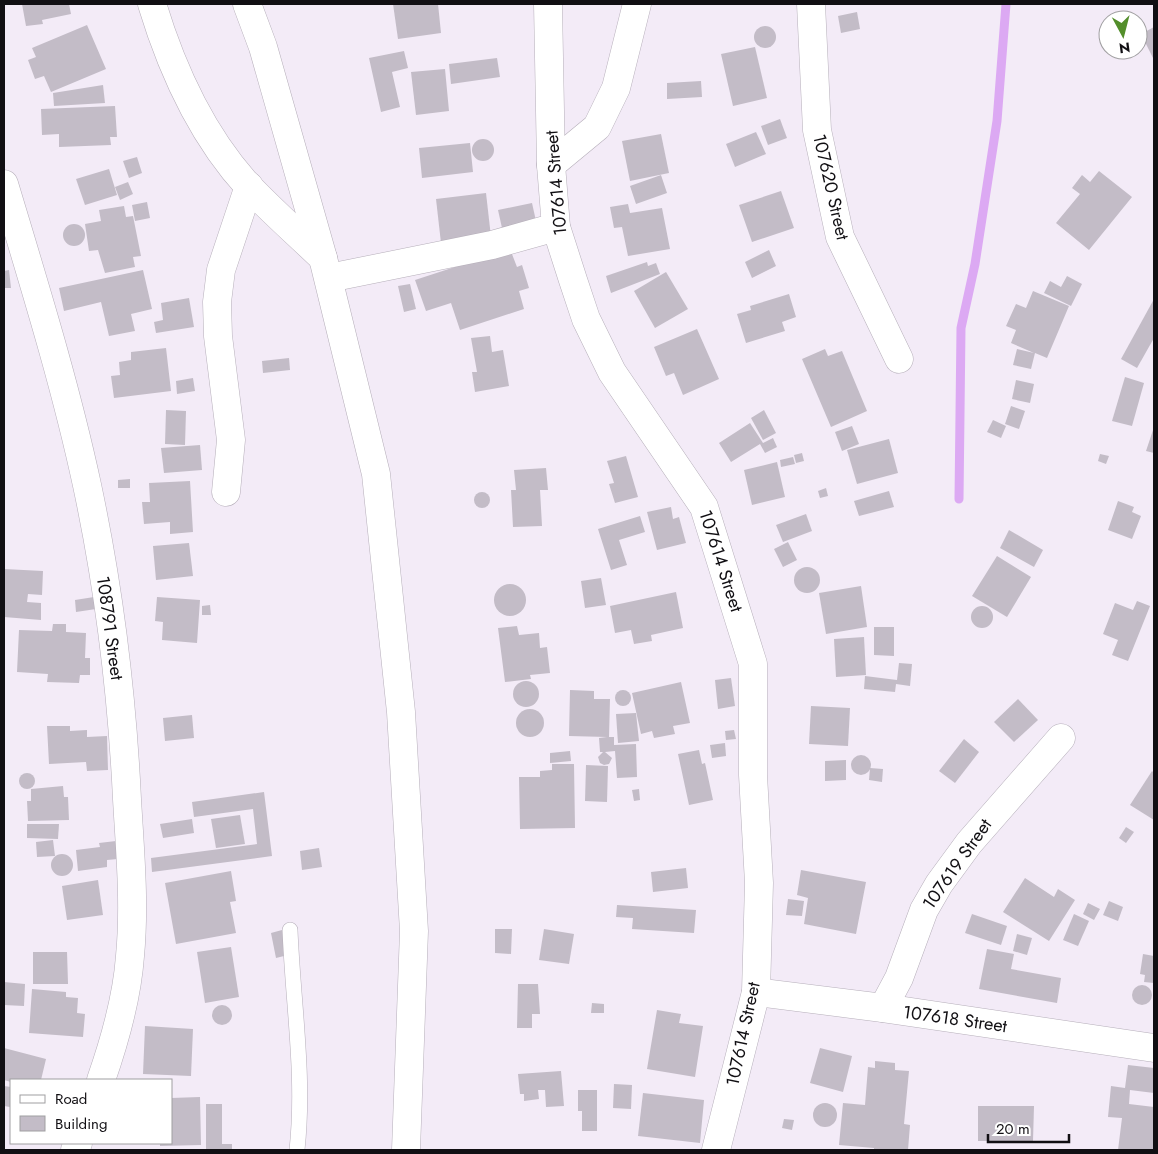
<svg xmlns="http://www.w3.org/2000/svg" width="1158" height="1154" viewBox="0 0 1158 1154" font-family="Jost,sans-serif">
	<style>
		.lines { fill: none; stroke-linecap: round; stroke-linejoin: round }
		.stream { stroke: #dca9f3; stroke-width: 9 }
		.building { fill: #c3bcc7 }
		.lane-casing { stroke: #b6afba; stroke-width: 16 }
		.street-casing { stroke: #b6afba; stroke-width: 29 }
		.secondary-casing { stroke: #b6afba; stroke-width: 29 }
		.lane { stroke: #fff; stroke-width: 15 }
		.street { stroke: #fff; stroke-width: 28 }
		.secondary { stroke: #fff; stroke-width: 28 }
		.labels { text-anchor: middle; stroke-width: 5; stroke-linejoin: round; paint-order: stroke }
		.street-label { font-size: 18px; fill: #110f13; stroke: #fff }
	</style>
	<rect width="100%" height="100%" fill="#f3ebf7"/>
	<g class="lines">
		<path class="stream" d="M959,499L961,328L975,264L997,121L1006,4"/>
	</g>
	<g class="building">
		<path d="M22,4H69L71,14L42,20L43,24L26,26Z"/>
		<path d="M393,4H438L441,33L398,39Z"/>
		<path d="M857,12L860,29L841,33L838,16Z"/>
		<path d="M87,25L106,69L51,92L44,76L35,79L28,60L36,57L32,48Z"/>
		<circle cx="765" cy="37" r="11"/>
		<path d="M1154,27V60L1141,34Z"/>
		<path d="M755,47L767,98L733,106L721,54Z"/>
		<path d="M404,51L408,68L392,72L400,107L381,112L369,58Z"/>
		<path d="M497,58L500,77L451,84L449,64Z"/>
		<path d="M445,69L449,111L416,115L411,72Z"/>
		<path d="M701,81L702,97L667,99V83Z"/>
		<path d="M103,85L105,103L54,106L53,93Z"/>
		<path d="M115,106L117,137H110L111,145L59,147V134L42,135L41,109Z"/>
		<path d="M780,119L787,138L768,145L761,126Z"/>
		<path d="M756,132L766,154L735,167L726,144Z"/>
		<path d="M661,134L669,173L630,181L622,141Z"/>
		<circle cx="483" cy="150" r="11"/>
		<path d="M470,143L473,172L422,178L419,148Z"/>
		<path d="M137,157L142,173L129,178L123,161Z"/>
		<path d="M109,169L117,195L85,205L76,179Z"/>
		<path d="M1099,171L1132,197L1089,250L1056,223L1080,194L1072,188L1082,175L1090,182Z"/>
		<path d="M661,175L667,193L636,204L630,186Z"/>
		<path d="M128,182L133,194L120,200L115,187Z"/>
		<path d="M781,191L794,228L752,242L739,205Z"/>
		<path d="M486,193L491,237L441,243L436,199Z"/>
		<path d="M147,202L150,218L135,221L132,205Z"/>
		<path d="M532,203L536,221L502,228L498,210Z"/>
		<path d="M628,204L630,213L662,208L670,249L628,256L622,227L614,228L610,207Z"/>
		<path d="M124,206L126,217L133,216L141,256L133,257L135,267L105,273L98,250L89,251L85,224L101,221L99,210Z"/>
		<circle cx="74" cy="235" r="11"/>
		<path d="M510,249L517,267L522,265L529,288L519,291L524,309L460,330L451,303L426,311L415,280Z"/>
		<path d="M769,250L776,266L752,278L745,262Z"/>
		<path d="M647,262L648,266L656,263L660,274L611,293L606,276Z"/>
		<path d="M9,270L11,288H4V271Z"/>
		<path d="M143,270L152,309L131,314L135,331L109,336L101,302L64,311L59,288Z"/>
		<path d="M666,272L688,309L655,328L634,291Z"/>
		<path d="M1067,276L1082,284L1071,306L1044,293L1050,281L1061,287Z"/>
		<path d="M410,284L416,309L404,312L398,286Z"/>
		<path d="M1033,291L1069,306L1047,358L1035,353L1031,369L1013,365L1017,349L1034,353L1011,343L1016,330L1006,326L1016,304L1026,308Z"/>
		<path d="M789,294L796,317L782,322L785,331L746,343L737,314L751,310L750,306Z"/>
		<path d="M189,298L194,327L156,333L154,322L163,320L161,303Z"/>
		<path d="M1154,299V338L1137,368L1121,359Z"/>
		<path d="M697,329L719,379L683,395L674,373L666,376L654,347Z"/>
		<path d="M490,336L492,352L503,350L509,386L475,392L472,372H477L471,338Z"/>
		<path d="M166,348L171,391L114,398L111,376L120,375L119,362L131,360V352Z"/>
		<path d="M825,349L828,356L842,351L867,411L831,427L802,359Z"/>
		<path d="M289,358L290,370L263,373L262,361Z"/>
		<path d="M1125,377L1144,383L1132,426L1112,421Z"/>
		<path d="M193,378L195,391L177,394L176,381Z"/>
		<path d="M1016,380L1034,384L1030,403L1012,399Z"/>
		<path d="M1011,406L1025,411L1019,429L1005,424Z"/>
		<path d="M166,410L186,411L185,445L165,444Z"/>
		<path d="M764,410L776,433L763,440L751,418Z"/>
		<path d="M993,420L1006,426L1001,438L987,432Z"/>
		<path d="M750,423L763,443L773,438L777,447L765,453L760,444L731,462L719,443Z"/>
		<path d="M852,426L859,444L842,451L835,432Z"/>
		<path d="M1154,427V453L1146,451Z"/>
		<path d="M889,439L898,473L857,484L847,450Z"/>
		<path d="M200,445L202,470L164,473L161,448Z"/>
		<path d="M802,453L804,461L796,463L794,455Z"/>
		<path d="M1100,454L1109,456L1106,464L1098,461Z"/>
		<path d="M626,456L638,497L615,503L609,484L614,483L607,461Z"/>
		<path d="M793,457L795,464L781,467L780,460Z"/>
		<path d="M777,462L785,497L752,505L744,470Z"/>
		<path d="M546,468L548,490H540L542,526L513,527L511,490H516L514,470Z"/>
		<path d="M130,479V488H118V480Z"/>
		<path d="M190,481L193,532L170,534V522L144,524L142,502H150L149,483Z"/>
		<path d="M826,488L828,496L820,498L818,491Z"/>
		<path d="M889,491L894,507L859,516L854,501Z"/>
		<circle cx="482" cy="500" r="8"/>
		<path d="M1118,501L1134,507L1132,512L1141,516L1132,539L1108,530Z"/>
		<path d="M671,507L673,519L679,517L686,543L657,550L647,512Z"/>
		<path d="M806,514L812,531L783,542L776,525Z"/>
		<path d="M640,516L645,532L619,540L627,565L611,570L598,529Z"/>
		<path d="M1009,530L1043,550L1034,567L1000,548Z"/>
		<path d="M788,542L797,560L783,567L774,549Z"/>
		<path d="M189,543L193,576L156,580L153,546Z"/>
		<path d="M997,556L1031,577L1007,617L972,596Z"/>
		<circle cx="807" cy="580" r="13"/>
		<path d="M4,569L43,571L42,595L28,594L27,602L41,603V620L4,617Z"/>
		<path d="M601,578L606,605L585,608L581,581Z"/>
		<circle cx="510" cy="600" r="16"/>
		<path d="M861,586L867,627L826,634L819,593Z"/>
		<path d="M676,592L683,628L651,635L652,641L634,644L631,630L615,633L610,606Z"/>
		<path d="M94,597L96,609L76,612L75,600Z"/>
		<path d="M157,597L200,600L197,643L162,640L163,622L155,621Z"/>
		<path d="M1137,601L1150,606L1128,661L1112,655L1118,640L1103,634L1115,603L1133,610Z"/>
		<path d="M210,605L211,615H202V606Z"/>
		<circle cx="982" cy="617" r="11"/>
		<path d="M53,624H66V632L86,633L85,658H90V675H80L79,683L47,682L48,674L17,672L19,630L52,631Z"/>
		<path d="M517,626L519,635L539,633L540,648L547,647L550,673L530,675L531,679L505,682L498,628Z"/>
		<path d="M874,627H894V656L874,655Z"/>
		<path d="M864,637L866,675L836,677L834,639Z"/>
		<path d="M899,663L912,664L910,686L896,684L895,692L864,689L865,676L897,680Z"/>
		<path d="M731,678L735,706L718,709L715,680Z"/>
		<circle cx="526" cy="694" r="13"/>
		<path d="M681,682L690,723L673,726L675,734L654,738L652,731L641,734L632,693Z"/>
		<circle cx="623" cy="698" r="8"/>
		<path d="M570,690L594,691V699H610L609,737H614V745L636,744L637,777L617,778L615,751L605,752L612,758L609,764L604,765L600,763L598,757L603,752H600L599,738L607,737L569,736Z"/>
		<path d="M1018,699L1038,720L1014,742L994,722Z"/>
		<path d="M811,706L850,708L848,746L809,744Z"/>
		<circle cx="530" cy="723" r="14"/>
		<path d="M636,713L639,741L618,743L616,714Z"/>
		<path d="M192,715L194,738L165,741L163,718Z"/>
		<path d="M47,726H70V731L87,730V737L107,736L108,770L87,771L86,762L49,764Z"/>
		<path d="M734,730L736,739L726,740L725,731Z"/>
		<path d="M964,739L979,752L955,783L939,771Z"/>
		<path d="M725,743L726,756L712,758L710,745Z"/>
		<path d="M699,750L702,764L705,763L713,800L689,805L678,754Z"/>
		<path d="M570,751L571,761L550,763V753Z"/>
		<circle cx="861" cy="765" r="10"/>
		<path d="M846,760V780L825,781V761Z"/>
		<path d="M552,764H574L575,828L520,829L519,777H540V771L552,770Z"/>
		<path d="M586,765L608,766L607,802L585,801Z"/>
		<path d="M870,768L883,769L882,782L869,780Z"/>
		<path d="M1152,771L1154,773V820L1130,805Z"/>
		<circle cx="27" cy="781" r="8"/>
		<path d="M63,786L64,797H68L69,820L28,821L27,801H31V789Z"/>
		<path d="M639,789L640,800L634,801L632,790Z"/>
		<path d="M264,792L272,856L152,872L151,858L257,844L253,809L194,817L192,802Z"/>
		<path d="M240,815L245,844L216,848L211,819Z"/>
		<path d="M192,819L194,833L163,838L160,824Z"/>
		<path d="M27,824H59L58,839L27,838Z"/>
		<path d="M1126,827L1134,832L1126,843L1119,838Z"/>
		<path d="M53,840L55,856L37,857L36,842Z"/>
		<path d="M116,841L118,859L107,860V867L78,871L76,850L100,847L99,843Z"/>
		<path d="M319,848L322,867L302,870L300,851Z"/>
		<circle cx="62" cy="865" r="11"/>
		<path d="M686,868L688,888L653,892L651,872Z"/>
		<path d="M801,870L866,882L856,934L804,924L808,898L797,895Z"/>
		<path d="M231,871L236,901L230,902L236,933L176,944L165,883Z"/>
		<path d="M1025,878L1054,897L1058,889L1075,900L1049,941L1003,912Z"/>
		<path d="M98,880L103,915L67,920L62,886Z"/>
		<path d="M788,899L804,901L802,916L786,915Z"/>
		<path d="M1109,901L1123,907L1118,921L1103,915Z"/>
		<path d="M1088,903L1100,909L1094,920L1083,914Z"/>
		<path d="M617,905L696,910L694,933L632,929L633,918L616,917Z"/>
		<path d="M972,914L1007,926L1001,945L965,933Z"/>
		<path d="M1074,914L1089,921L1078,946L1063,940Z"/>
		<path d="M495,929H512L511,954L495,953Z"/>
		<path d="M544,929L574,934L569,964L539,960Z"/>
		<path d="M282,930L288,955L276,958L271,933Z"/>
		<path d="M1017,934L1032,938L1027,955L1013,951Z"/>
		<path d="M231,947L239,997L205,1003L197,952Z"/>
		<path d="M987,949L1014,954L1011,969L1061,978L1057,1003L979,989Z"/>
		<path d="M33,952H67L68,984H33Z"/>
		<path d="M1143,954L1154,956V983L1144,982L1145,975L1140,974Z"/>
		<path d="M4,982L25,984L24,1006L4,1005Z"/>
		<path d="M518,984H538L540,1014H532V1028H517Z"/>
		<circle cx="1142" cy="995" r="10"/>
		<path d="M32,989L66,992V997L78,998L77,1013L85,1014L83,1037L29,1033Z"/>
		<path d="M592,1003L604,1004V1013H591Z"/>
		<circle cx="222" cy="1015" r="10"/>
		<path d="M657,1010L681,1014L679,1023L703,1026L695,1077L647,1069Z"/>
		<path d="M145,1026L193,1029L191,1076L143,1074Z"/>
		<path d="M4,1048L46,1059L41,1080H11V1082L4,1080Z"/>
		<path d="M820,1048L852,1056L843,1092L810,1083Z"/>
		<path d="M875,1061L895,1063V1070L909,1071L904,1124L910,1125L908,1150H874V1148L839,1145L843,1103L865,1105L868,1067L875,1068Z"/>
		<path d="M1128,1065L1154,1068V1093L1130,1090L1129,1104L1154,1107V1150H1118L1122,1118L1108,1117L1111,1086L1125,1088Z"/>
		<path d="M561,1071L564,1106L546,1107L545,1090H538L539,1099L524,1101V1094H520L518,1074Z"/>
		<path d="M614,1084L632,1085L631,1109L613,1108Z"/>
		<path d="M4,1086L11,1087L10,1107L4,1106Z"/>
		<path d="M578,1090H597V1131H582V1111H578Z"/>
		<path d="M643,1093L704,1100L700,1143L638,1136Z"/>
		<path d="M200,1097L201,1145L160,1146V1143H171V1098Z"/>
		<circle cx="825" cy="1115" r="12"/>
		<path d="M206,1104H222V1144H232V1150H206Z"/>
		<path d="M978,1106H1034L1033,1141H978Z"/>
		<path d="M784,1119L794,1120L792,1130L782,1128Z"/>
	</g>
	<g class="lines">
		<g class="lane-casing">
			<path id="lane" d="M290,930C293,1004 305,1077 297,1150"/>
		</g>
		<g class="street-casing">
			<g id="street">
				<path d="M152,4C172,70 202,136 249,187C273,212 299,235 323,258"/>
				<path d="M548,4L551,165L556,227L573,280L586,319L612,372L704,507L753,664V775L759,883L756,992L716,1150"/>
				<path d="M811,4L817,130L840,237L899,359"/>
				<path d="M551,165L597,127L616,88L637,4"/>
				<path d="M4,184C34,284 65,383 87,485C109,588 122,695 127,799C130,851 135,904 130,956C127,998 115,1040 101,1080"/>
				<path d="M329,278L492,245L556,227"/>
				<path d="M226,492L231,440L218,336L217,302L221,270L249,186"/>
				<path d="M756,992L883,1008L1154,1048"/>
				<path d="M883,1008L899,978L924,910L939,884L969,843L1061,738"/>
				<path d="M75,1150L78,1143"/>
			</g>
		</g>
		<g class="secondary-casing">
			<path id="secondary" d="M247,4L263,47L323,258L376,474L401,712L414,931L406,1150"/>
		</g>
		<use href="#lane" class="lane"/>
		<use href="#street" class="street"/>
		<use href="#secondary" class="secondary"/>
	</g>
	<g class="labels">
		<g class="street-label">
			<text transform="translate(556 183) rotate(-95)" y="6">107614 Street</text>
			<text transform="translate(831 187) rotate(77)" y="6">107620 Street</text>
			<text transform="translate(721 561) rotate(72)" y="6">107614 Street</text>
			<text transform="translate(110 628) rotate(82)" y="6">108791 Street</text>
			<text transform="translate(957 864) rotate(-55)" y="6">107619 Street</text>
			<text transform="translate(955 1019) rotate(8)" y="6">107618 Street</text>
			<text transform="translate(743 1034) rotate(-78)" y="6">107614 Street</text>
		</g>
	</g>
	<rect width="1158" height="1154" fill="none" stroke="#110f13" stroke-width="10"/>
	<rect x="10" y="1079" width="162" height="65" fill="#ffffff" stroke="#a09fa1"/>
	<rect x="20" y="1095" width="25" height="8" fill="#ffffff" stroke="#a09fa1"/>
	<text x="55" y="1104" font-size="15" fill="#110f13">Road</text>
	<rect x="20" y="1116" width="25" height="15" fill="#c3bcc7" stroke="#a09fa1"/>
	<text x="55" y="1129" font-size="15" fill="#110f13">Building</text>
	<g transform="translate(1123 35) rotate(173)"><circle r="24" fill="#ffffff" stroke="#a09fa1"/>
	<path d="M0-4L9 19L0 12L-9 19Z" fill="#538e2b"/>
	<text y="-8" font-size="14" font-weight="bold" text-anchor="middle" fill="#110f13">N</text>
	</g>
	<path d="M988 1134v8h81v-8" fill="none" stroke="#110f13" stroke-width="2.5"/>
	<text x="996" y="1134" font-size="15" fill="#110f13" stroke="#ffffff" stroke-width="4" paint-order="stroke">20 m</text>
</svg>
